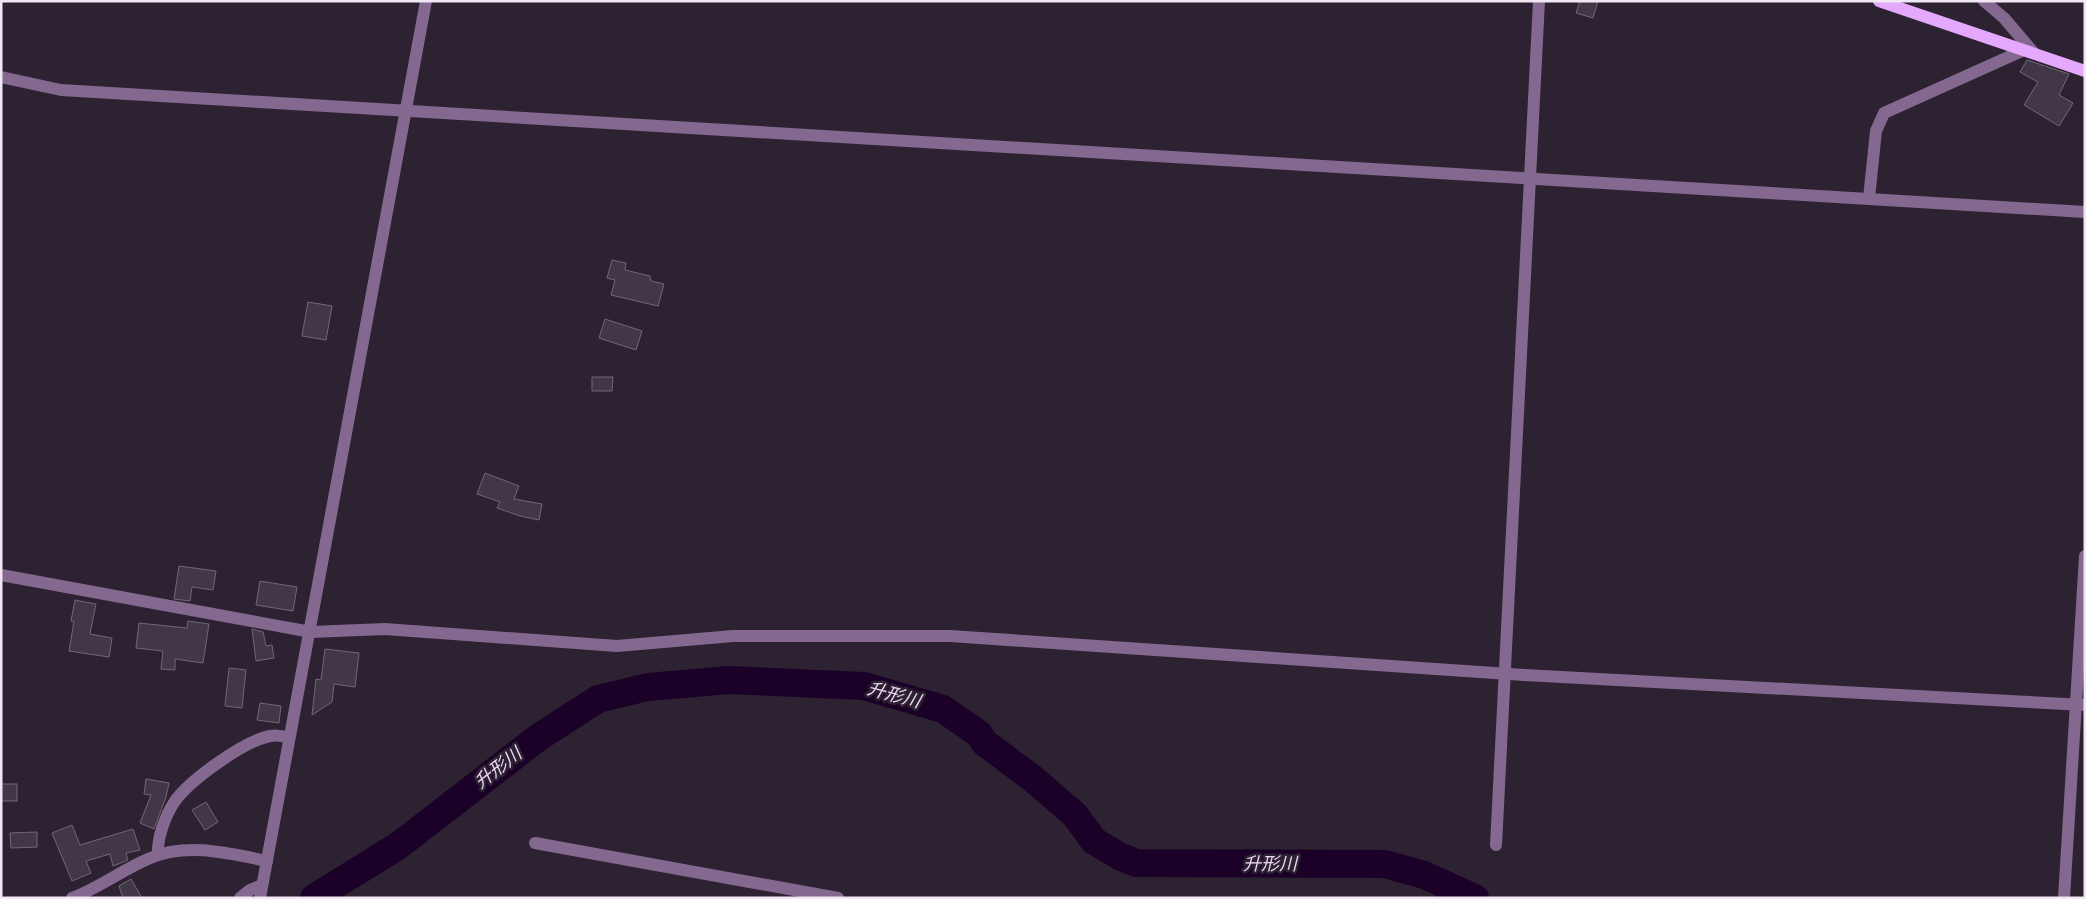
<svg xmlns="http://www.w3.org/2000/svg" width="2086" height="899" viewBox="0 0 2086 899" font-family="'Public Sans','Noto Sans JP',sans-serif">
	<style>
		.lines { fill: none; stroke-linecap: round; stroke-linejoin: round }
		.river { stroke: #1b0027; stroke-width: 28 }
		.building { fill: #423747; stroke: #736678 }
		.minor { stroke: #846890; stroke-width: 12 }
		.major { stroke: #e4a9fc; stroke-width: 12 }
		.labels { text-anchor: middle; stroke-width: 5; stroke-linejoin: round; paint-order: stroke }
		.water-label { font-size: 18px; font-style: italic; fill: #eed8f8; stroke: #2d2231 }
	</style>
	<rect width="100%" height="100%" fill="#2d2231"/>
	<g class="lines">
		<path class="river" d="M314,898L398,846L539,737L598,699L648,687L729,680L864,686L943,709L979,734L985,743L1032,778L1075,815L1094,841L1121,857L1136,863L1385,864L1424,875L1475,898"/>
	</g>
	<g class="building">
		<path d="M1580,1H1598L1593,18L1576,13Z"/>
		<path d="M2027,60L2069,74L2059,95L2073,103L2059,126L2024,105L2038,82L2020,72Z"/>
		<path d="M612,260L626,263L625,270L650,276L651,281L664,284L658,306L611,295L615,280L607,278Z"/>
		<path d="M308,302L332,306L326,340L302,336Z"/>
		<path d="M605,319L642,331L636,350L599,338Z"/>
		<path d="M592,377H613L612,391H592Z"/>
		<path d="M485,473L519,486L514,499L542,504L539,520L520,516L497,508L500,502L477,494Z"/>
		<path d="M179,566L216,571L213,590L192,587L190,601L174,599Z"/>
		<path d="M260,581L297,587L293,611L256,605Z"/>
		<path d="M75,600L96,604L90,634L112,638L109,657L69,651L74,621H71Z"/>
		<path d="M188,621L209,624L203,663L175,659V670L161,669L163,651L136,648L139,623L187,628Z"/>
		<path d="M252,629L263,632L266,646L272,645L274,658L256,661Z"/>
		<path d="M325,649L359,653L355,687L334,684L332,702L312,715L316,679L321,680Z"/>
		<path d="M229,668L246,670L242,708L225,706Z"/>
		<path d="M260,703L281,706L279,723L257,720Z"/>
		<path d="M146,779L169,783L166,797L154,829L140,823L151,795L144,794Z"/>
		<rect x="1" y="784" width="16" height="17"/>
		<path d="M206,802L218,822L205,830L192,810Z"/>
		<path d="M72,825L80,845L133,829L140,850L126,853L128,860L113,866L110,854L86,861L91,873L72,881L52,833Z"/>
		<path d="M37,832V847L11,848L10,833Z"/>
		<path d="M131,879L142,898H123L119,886Z"/>
	</g>
	<g class="lines">
		<g class="minor">
			<path d="M1984,1L2004,18L2034,53"/>
			<path d="M1,77L61,90L2085,212"/>
			<path d="M1869,198L1876,131L1884,113L2024,50"/>
			<path d="M1,575L311,632L385,629L617,646L733,636H950L1524,675L2085,705"/>
			<path d="M535,843L838,898"/>
			<path d="M1496,845L1539,1"/>
			<path d="M158,855C157,838 165,816 175,801C190,780 244,741 270,736C276,735 283,736 289,738"/>
			<path d="M72,898C99,888 122,870 148,859C186,842 228,853 267,861"/>
			<path d="M240,898L250,890L262,885"/>
			<path d="M260,898C316,599 371,300 426,1"/>
			<path d="M2064,898L2085,556"/>
		</g>
		<path class="major" d="M1879,1L2085,71"/>
	</g>
	<g class="labels">
		<g class="water-label">
			<text transform="translate(894 695) rotate(15)" y="6">升形川</text>
			<text transform="translate(498 768) rotate(-38)" y="6">升形川</text>
			<text x="1270" y="870">升形川</text>
		</g>
	</g>
	<rect width="2086" height="899" fill="none" stroke="#f0e8f3" stroke-width="5"/>
</svg>
